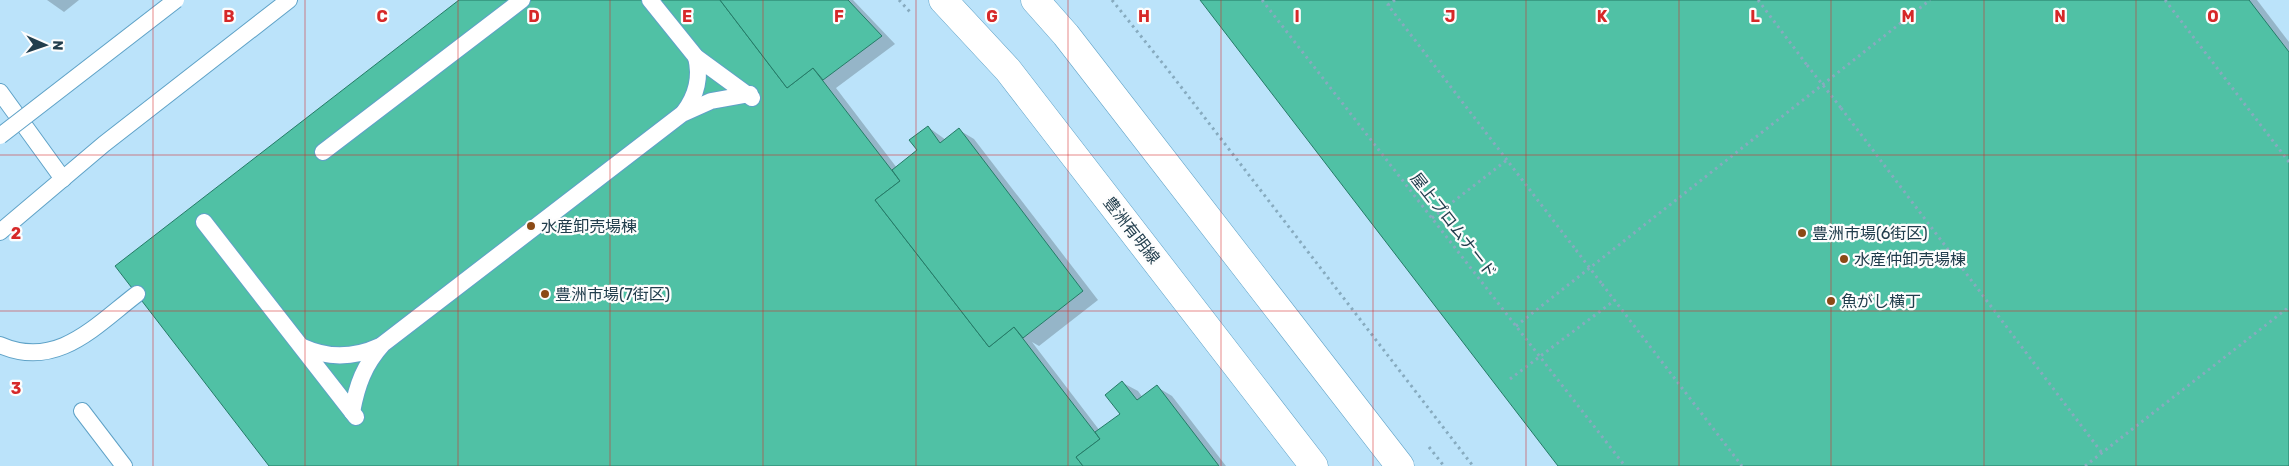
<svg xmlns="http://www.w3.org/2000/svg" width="2289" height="466" viewBox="0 0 2289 466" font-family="Rubik,'Noto Sans JP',sans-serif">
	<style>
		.shadow { fill: #0003 }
		.building { fill: #50c1a5; stroke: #257b67 }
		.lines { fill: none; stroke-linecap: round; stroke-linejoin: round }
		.lane-casing { stroke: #5fa2c7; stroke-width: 18 }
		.secondary-casing { stroke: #5fa2c7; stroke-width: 29 }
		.path { stroke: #87abbf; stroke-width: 3; stroke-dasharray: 2.5 4; stroke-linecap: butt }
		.lane { stroke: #fff; stroke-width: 16 }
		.secondary { stroke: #fff; stroke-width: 28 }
		.lane-bridge-casing { stroke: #5fa2c7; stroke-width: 18; stroke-linecap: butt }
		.path-bridge { stroke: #87abbf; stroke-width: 3; stroke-dasharray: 2.5 4; stroke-linecap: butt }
		.lane-bridge { stroke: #fff; stroke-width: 16 }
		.grid { fill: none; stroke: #d62828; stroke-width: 1; stroke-opacity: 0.55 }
		.poi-dot { fill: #8b4a16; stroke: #fdfdfd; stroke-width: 2 }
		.labels { text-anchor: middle; stroke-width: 4.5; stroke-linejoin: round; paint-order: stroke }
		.street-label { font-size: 16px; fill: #223e4d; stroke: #fdfdfd }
		.poi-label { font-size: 16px; fill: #223e4d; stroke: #fdfdfd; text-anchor: start }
		.grid-label { font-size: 16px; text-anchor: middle; font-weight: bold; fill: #d62828; stroke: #fdfdfd; stroke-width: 4.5; stroke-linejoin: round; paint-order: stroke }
	</style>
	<rect width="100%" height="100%" fill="#bbe3fa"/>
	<g class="shadow">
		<path d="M47,0H79L64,12Z"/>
		<path d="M461,0H853L895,44L836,88L897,168L919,150L928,127L946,140L959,130L974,139L1098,300L1039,346L1032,342L1100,431L1121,414L1123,383L1138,391L1143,398L1157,387L1172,396L1226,466H270Z"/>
		<path d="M1201,0H2257L2289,42V466H1559Z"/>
	</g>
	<g class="building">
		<path d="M459,0H720L787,88L813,68L900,181L875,200L989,347L1014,327L1100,439L1076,457L1083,466H269L115,266Z"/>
		<path d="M720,0H848L882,36L823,80L813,68L787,88Z"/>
		<path d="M1200,0H2249L2289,52V466H1558Z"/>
		<path d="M928,126L940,143L959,128L1083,291L1023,338L1014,327L989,347L875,200L900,181L892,170L917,150L909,140Z"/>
		<path d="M1122,381L1137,400L1157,385L1219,466H1083L1076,457L1100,439L1095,432L1120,414L1105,395Z"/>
	</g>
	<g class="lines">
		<g class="lane-casing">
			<g id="lane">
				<path d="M650,0L696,57L752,98"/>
				<path d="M0,92L63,179"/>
				<path d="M684,112C696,96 701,77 696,57"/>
				<path d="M323,152L522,0"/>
				<path d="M204,222L356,417"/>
				<path d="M0,232L104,144L289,0"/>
				<path d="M0,345C57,370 95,326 137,294"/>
				<path d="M303,347C329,359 354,358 380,346"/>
				<path d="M82,411L124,466"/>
				<path d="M352,412C357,385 364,365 383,344L682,114L711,101L750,94"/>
			</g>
		</g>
		<g class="secondary-casing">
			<g id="secondary">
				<path d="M943,0L1008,70L1314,466"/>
				<path d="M1035,0L1066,35L1400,466"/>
			</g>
		</g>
		<g class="path">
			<path d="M899,0L911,13"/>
			<path d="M1112,0L1168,70L1473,466"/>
			<path d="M1262,0L1625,466"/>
			<path d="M1395,0L1388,5L1576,250"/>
			<path d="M1758,0L1807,65"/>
			<path d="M2165,0L2289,162"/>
			<path d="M1841,108L2102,453"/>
			<path d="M1432,218L1507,160"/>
			<path d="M1602,284L1742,466"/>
			<path d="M1516,326L1930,0"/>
			<path d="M1510,379L1615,300"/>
			<path d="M1429,447L1444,466"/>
			<path d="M2085,466L2289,307"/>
		</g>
		<use href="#lane" class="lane"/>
		<use href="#secondary" class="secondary"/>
		<g class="lane-bridge-casing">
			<path id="lane-bridge" d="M0,136L176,0"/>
		</g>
		<g class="path-bridge">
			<path d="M1807,65L1841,108"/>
			<path d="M1576,250L1602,284"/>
		</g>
		<use href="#lane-bridge" class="lane-bridge"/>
	</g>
	<path class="grid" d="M153,0V466M305,0V466M458,0V466M610,0V466M763,0V466M916,0V466M1068,0V466M1221,0V466M1373,0V466M1526,0V466M1679,0V466M1831,0V466M1984,0V466M2136,0V466M0,155H2289M0,311H2289"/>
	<g class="poi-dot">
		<circle cx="531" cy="226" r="5"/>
		<circle cx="1802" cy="233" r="5"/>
		<circle cx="1844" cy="259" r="5"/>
		<circle cx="545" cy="294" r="5"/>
		<circle cx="1831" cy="301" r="5"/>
	</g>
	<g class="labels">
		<g class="street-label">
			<text transform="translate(1454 225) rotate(52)" y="6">屋上プロムナード</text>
			<text transform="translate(1132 230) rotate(52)" y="6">豊洲有明線</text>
		</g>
		<g class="poi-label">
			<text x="541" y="232">水産卸売場棟</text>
			<text x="1812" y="239">豊洲市場(6街区)</text>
			<text x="1854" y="265">水産仲卸売場棟</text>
			<text x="555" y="300">豊洲市場(7街区)</text>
			<text x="1841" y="307">魚がし横丁</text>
		</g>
	</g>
	<g class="grid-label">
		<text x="229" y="22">B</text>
		<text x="382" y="22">C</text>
		<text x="534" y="22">D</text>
		<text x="687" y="22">E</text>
		<text x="839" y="22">F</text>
		<text x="992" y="22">G</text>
		<text x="1144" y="22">H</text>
		<text x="1297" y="22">I</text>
		<text x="1450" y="22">J</text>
		<text x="1602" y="22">K</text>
		<text x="1755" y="22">L</text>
		<text x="1908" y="22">M</text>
		<text x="2060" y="22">N</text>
		<text x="2213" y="22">O</text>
		<text x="16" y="239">2</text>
		<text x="16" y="394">3</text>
	</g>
	<g transform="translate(45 45) rotate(92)" stroke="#fdfdfd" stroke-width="4" paint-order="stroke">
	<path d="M0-4L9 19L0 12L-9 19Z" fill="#223e4d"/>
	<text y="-8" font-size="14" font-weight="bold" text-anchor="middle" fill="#223e4d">N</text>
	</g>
</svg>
